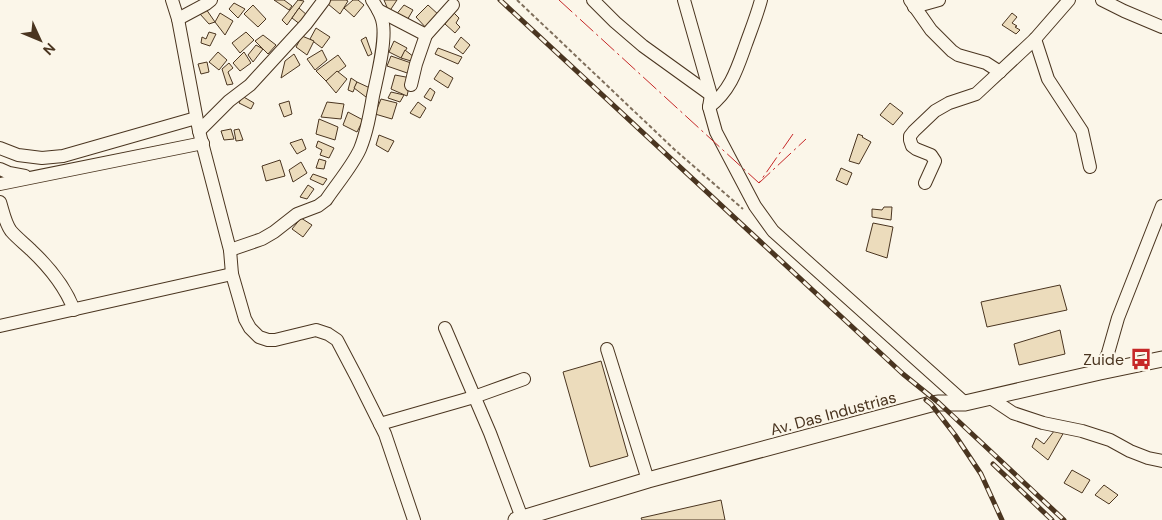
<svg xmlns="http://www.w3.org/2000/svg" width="1162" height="520" viewBox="0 0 1162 520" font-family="'DM Sans',sans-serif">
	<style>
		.building { fill: #ecdcbc; stroke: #4a3520 }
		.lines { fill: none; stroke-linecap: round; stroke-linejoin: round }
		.minor-casing { stroke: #4a3520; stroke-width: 14 }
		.major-casing { stroke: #4a3520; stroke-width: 17 }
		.path { stroke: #7f6f5c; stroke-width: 2; stroke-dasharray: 4 2.5; stroke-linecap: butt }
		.minor { stroke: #fbf6e9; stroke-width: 12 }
		.major { stroke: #fbf6e9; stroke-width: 15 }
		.rail-casing { stroke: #4a3520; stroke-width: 5 }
		.rail { stroke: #fbf6e9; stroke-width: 3; stroke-dasharray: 9; stroke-linecap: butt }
		.power { stroke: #c62828; stroke-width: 1; stroke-dasharray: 18 4 2.5 4; stroke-linecap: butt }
		.labels { text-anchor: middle; stroke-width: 4; stroke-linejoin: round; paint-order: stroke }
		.poi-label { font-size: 16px; fill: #4a3520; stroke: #fbf6e9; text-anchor: end }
		.street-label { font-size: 16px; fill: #4a3520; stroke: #fbf6e9 }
	</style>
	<rect width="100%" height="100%" fill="#fbf6e9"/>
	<g class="building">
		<path d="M274,0H284L292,6L289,10Z"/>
		<path d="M298,0L304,1L287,25L282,20Z"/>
		<path d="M331,0H346L348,1L340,14L328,4Z"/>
		<path d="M353,0H358L364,5L354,17L344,8Z"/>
		<path d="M384,0H397L389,12Z"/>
		<path d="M234,3L245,9L238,18L229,9Z"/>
		<path d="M253,5L266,19L258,27L244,14Z"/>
		<path d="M404,5L413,10L406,22L395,16Z"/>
		<path d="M428,5L440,16L428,30L416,17Z"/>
		<path d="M299,8L308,16L301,25L292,18Z"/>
		<path d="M206,9L215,22L209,24L200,14Z"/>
		<path d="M453,12L459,18L456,23L460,27L455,33L445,24Z"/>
		<path d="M220,13L233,21L225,35L215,22Z"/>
		<path d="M1012,13L1017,17L1012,23L1017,26L1015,27L1020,30L1016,34L1002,25Z"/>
		<path d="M316,28L330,37L322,48L310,39Z"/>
		<path d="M209,32L216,34L210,46L201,43L202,37L206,39Z"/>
		<path d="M246,32L254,40L240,53L232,43Z"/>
		<path d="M263,35L276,45L268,54L255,41Z"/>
		<path d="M302,36L314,41L307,55L296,47Z"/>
		<path d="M366,37L372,54L368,56L361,40Z"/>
		<path d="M461,37L470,45L463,54L454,47Z"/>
		<path d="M394,41L407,48L401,58L389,52Z"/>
		<path d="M256,45L263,49L253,62L248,55Z"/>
		<path d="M438,48L462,57L458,64L435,54Z"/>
		<path d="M322,50L327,60L315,70L307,59Z"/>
		<path d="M405,50L414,57L411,61L401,58Z"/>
		<path d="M218,52L227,60L219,70L209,62Z"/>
		<path d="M244,52L251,63L240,71L233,63Z"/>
		<path d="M294,54L300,65L281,78L285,61Z"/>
		<path d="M338,55L346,66L326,81L316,71Z"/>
		<path d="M391,56L414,64L413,75L387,66Z"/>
		<path d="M207,62L209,72L201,74L198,64Z"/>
		<path d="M229,63L233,68L228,72L233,84L227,85L222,69Z"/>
		<path d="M440,70L453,78L448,88L434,79Z"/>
		<path d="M337,71L347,79L336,93L326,81Z"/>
		<path d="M395,75L411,78L407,96L391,89Z"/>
		<path d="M351,78L357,82L353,92L348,90Z"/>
		<path d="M357,82L370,88L366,97L354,88Z"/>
		<path d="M430,88L435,92L431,101L424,97Z"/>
		<path d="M391,92L404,95L400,102L388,98Z"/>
		<path d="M242,96L254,103L251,109L239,103Z"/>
		<path d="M381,99L397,103L392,119L375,114Z"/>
		<path d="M289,101L292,114L284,117L279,104Z"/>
		<path d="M327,102L344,104L341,119L321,117Z"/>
		<path d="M418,102L426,108L420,118L410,113Z"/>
		<path d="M890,103L903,113L893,125L880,115Z"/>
		<path d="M348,112L363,120L357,132L343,125Z"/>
		<path d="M319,119L338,127L335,140L316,134Z"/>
		<path d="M231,129L234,139L224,140L221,131Z"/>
		<path d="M239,129L243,140L236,141L234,130Z"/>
		<path d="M858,134L863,136L862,137L871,142L859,164L849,161Z"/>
		<path d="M379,135L394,141L388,152L376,145Z"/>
		<path d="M302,139L306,149L297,154L290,143Z"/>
		<path d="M318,141L334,148L329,158L320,155L322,150L316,147Z"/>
		<path d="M319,159L326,161L324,169L316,168Z"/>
		<path d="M280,160L285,176L266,181L262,166Z"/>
		<path d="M301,162L307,173L293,182L289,170Z"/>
		<path d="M841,168L852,173L847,185L836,180Z"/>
		<path d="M313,174L327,179L323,185L310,179Z"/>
		<path d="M308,185L314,189L307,199L300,197Z"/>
		<path d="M884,207H892L891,220L872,217V209L882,210Z"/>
		<path d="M301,218L312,225L303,237L292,229Z"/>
		<path d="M873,223L893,227L887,258L866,251Z"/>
		<path d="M1060,285L1067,310L987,327L981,302Z"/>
		<path d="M1060,330L1065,354L1019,365L1014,344Z"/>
		<path d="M601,361L628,456L590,467L563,372Z"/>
		<path d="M1058,426L1064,432L1048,460L1032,447L1036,438L1044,444Z"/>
		<path d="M1072,470L1090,480L1082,493L1064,483Z"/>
		<path d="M1104,485L1118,495L1109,504L1095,495Z"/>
		<path d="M721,500L725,520H642L641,518Z"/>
	</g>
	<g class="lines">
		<g class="minor-casing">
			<g id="minor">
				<path d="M172,0L178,19L199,131L230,250L232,274L245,319L250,328L259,337L268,340H275L316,330L328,334L337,340L357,378L385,434L414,520"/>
				<path d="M593,0L615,22L643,46L711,95"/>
				<path d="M684,0L711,95L709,107L716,132L755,206L773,231L965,403"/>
				<path d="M910,0L931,30L952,51L958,55L986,63L1000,72"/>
				<path d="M1102,0L1124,11L1162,27"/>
				<path d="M914,7L939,0"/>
				<path d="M378,10L426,35"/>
				<path d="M178,19L206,4L211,0"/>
				<path d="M1035,39L1048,79L1082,131L1090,167"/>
				<path d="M411,85L416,64L426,35L453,5"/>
				<path d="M709,107C731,90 737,69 746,44C751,30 757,15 761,0"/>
				<path d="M199,131L229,101L250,85L306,24L324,0"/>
				<path d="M0,148L18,155L42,158L63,156L196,118"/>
				<path d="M0,169L9,173L25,176"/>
				<path d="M925,183L935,161L931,155L916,149L912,146L910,140V136L914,131L935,111L949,103L976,94L1035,39L1069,0"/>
				<path d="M0,184L203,143"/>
				<path d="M0,202C3,211 5,223 11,231C17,238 25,244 31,250C49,267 65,286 74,310"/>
				<path d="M230,250L262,239L274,232L297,214L318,206L326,200C336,185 353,165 360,149C367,132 370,114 373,96C377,77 386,43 383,24C382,15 377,8 372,0"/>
				<path d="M0,326L232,274"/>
				<path d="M445,328L490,433L522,518"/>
				<path d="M607,349L648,480"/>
				<path d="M1100,372L1108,353L1118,318L1162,206"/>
				<path d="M989,397L1013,413L1043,423L1082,431L1110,440L1130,451L1148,458L1162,461"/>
				<path d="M380,424L474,397L524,379"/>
			</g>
		</g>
		<g class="major-casing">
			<path id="major" d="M516,520L648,480L931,404L939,403H965L1100,372L1162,359"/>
		</g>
		<path class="path" d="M517,0L675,150L743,209"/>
		<use href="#minor" class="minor"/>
		<use href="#major" class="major"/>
		<g class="rail-casing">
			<g id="rail">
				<path d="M500,0L903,374L939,403L1064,520"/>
				<path d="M926,400L931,404L955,435L981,474L1002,520"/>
				<path d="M993,464L1052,520"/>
			</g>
		</g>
		<use href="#rail" class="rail"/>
		<g class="power">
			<path d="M559,0L759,183"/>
			<path d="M793,134L759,183L806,139"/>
		</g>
	</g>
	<defs>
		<g id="bus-bare" transform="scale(1.725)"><path d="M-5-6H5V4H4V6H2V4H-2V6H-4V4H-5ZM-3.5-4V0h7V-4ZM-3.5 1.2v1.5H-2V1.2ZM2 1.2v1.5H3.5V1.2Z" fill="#c62828" stroke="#fbf6e9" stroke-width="2.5" paint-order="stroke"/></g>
	</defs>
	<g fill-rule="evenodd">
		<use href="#bus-bare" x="1141" y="359"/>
	</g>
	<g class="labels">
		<g class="poi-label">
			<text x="1124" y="365">Zuide</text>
		</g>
		<g class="street-label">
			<text transform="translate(833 413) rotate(-15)" y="6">Av. Das Industrias</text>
		</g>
	</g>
	<g transform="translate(40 40) rotate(134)" stroke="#fbf6e9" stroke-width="4" paint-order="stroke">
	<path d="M0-4L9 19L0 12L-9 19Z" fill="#4a3520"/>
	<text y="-8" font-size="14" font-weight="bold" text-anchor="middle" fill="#4a3520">N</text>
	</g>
</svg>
